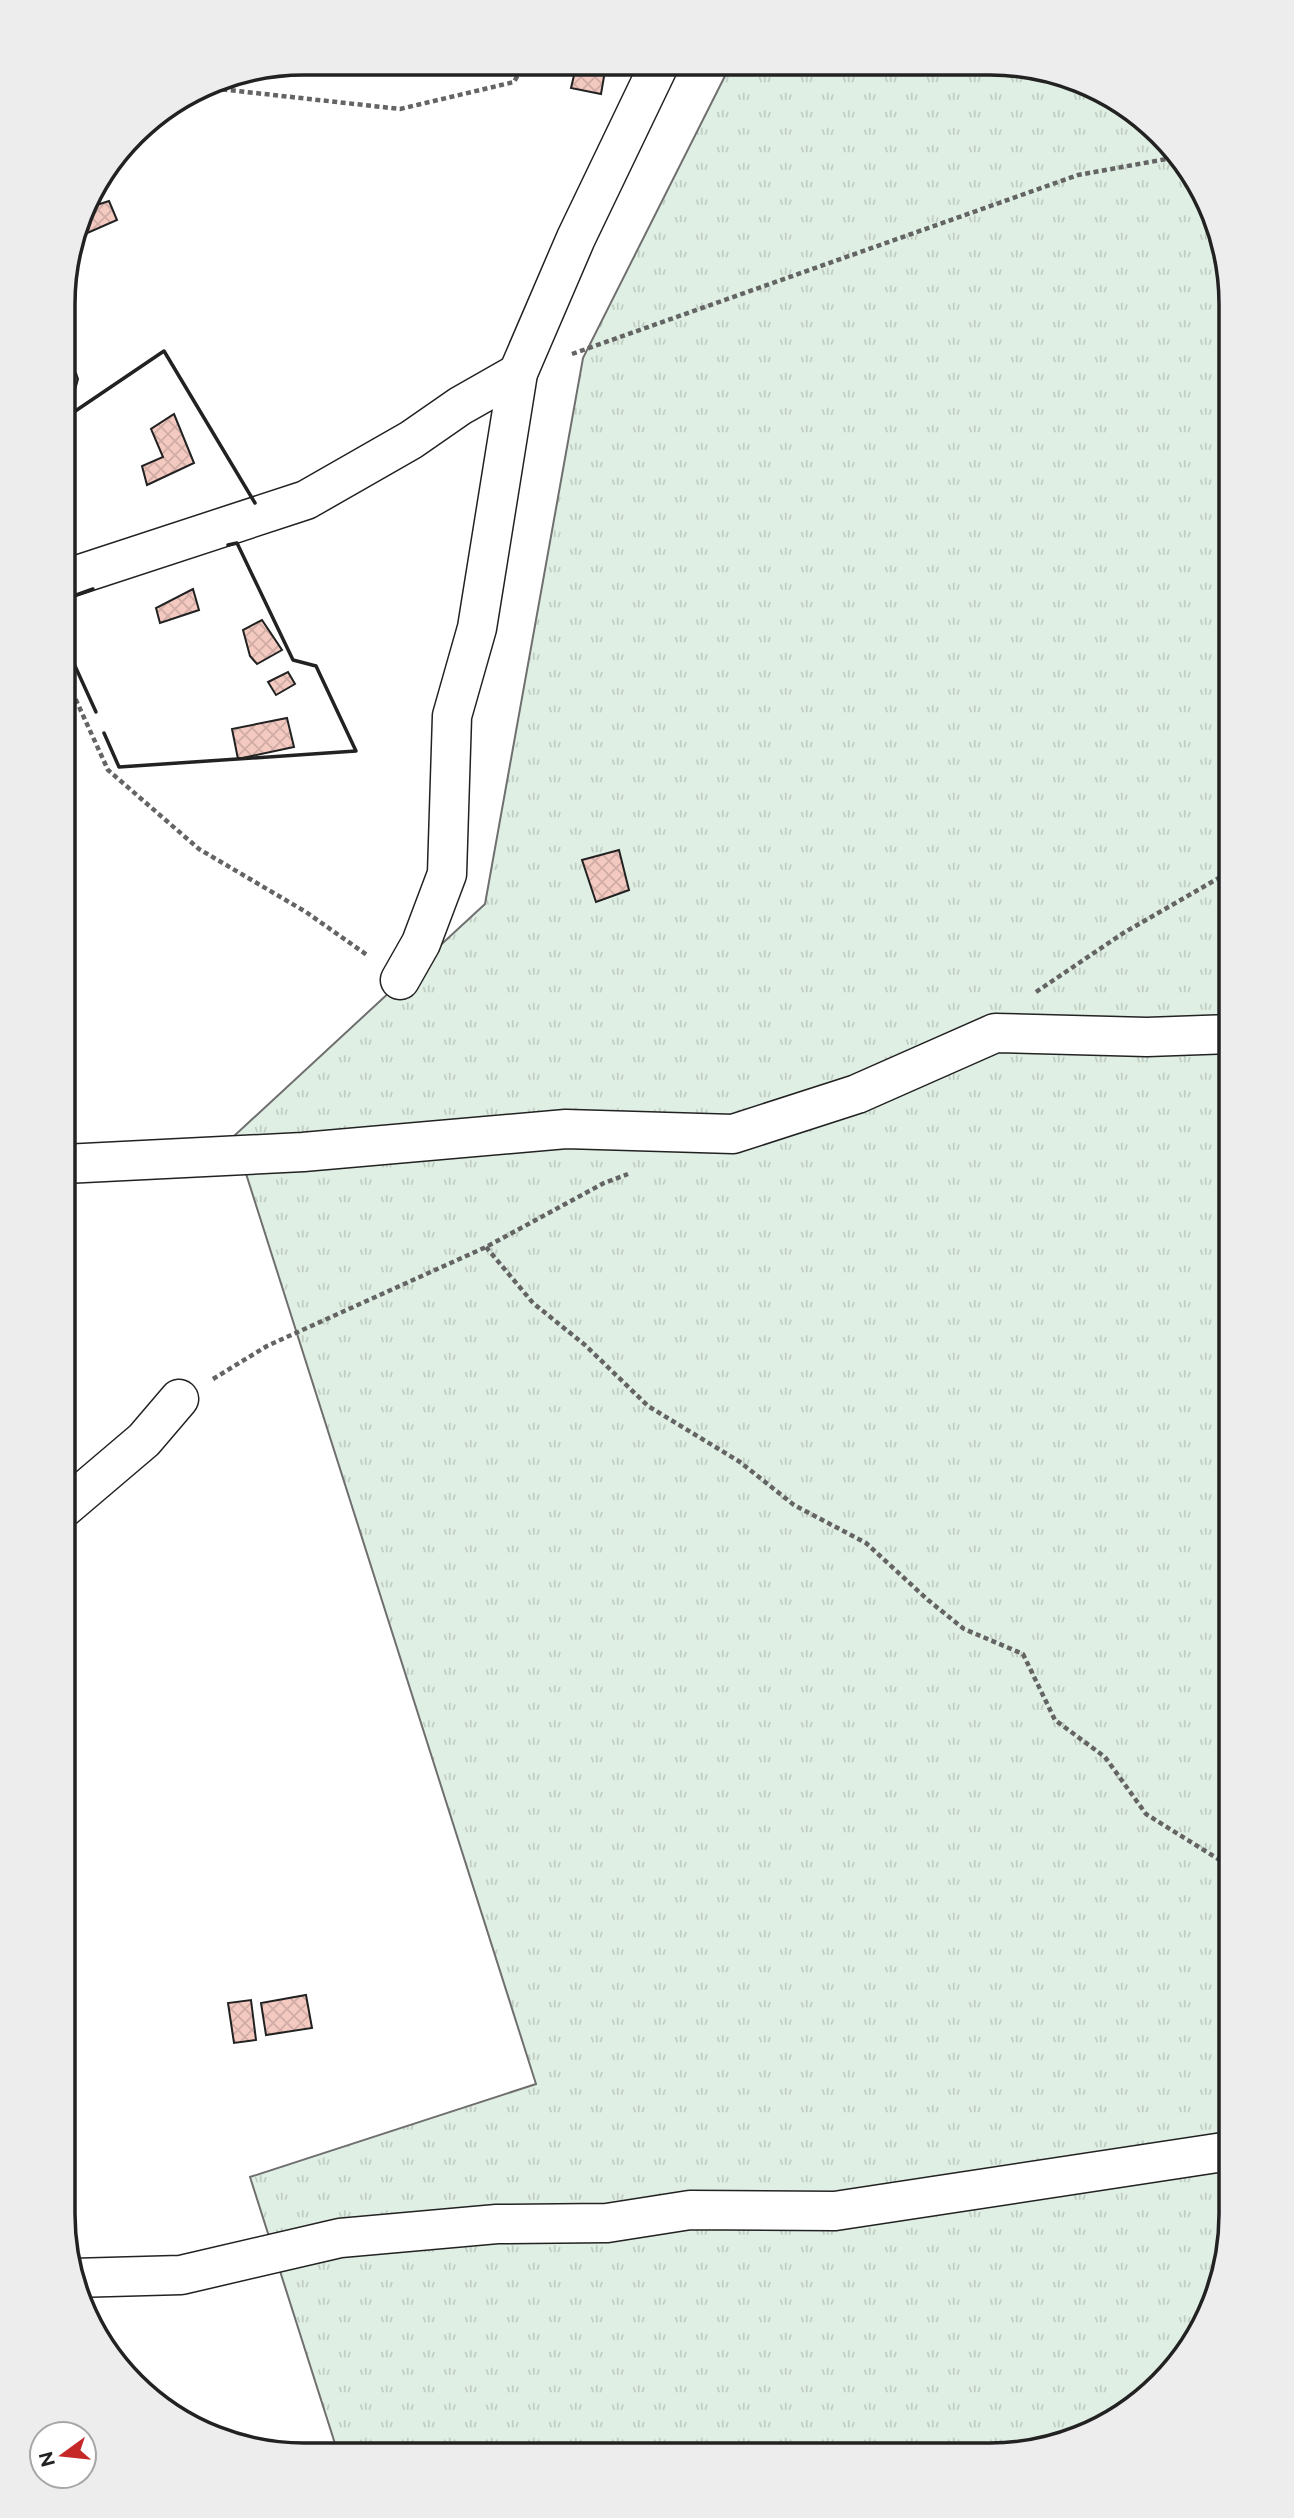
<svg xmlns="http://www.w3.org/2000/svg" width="1294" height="2518" viewBox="0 0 1294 2518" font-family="Raleway,sans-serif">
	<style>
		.grass { fill: url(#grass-tufts); stroke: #6f6f6f; stroke-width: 2 }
		.building { fill: url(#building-cross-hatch); stroke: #222; stroke-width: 2 }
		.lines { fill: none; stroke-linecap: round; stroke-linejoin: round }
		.minor-casing { stroke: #222; stroke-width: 41 }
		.path { stroke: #646464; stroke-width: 4.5; stroke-dasharray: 5 3.5; stroke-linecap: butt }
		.minor { stroke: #fff; stroke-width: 38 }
		.wall { stroke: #222; stroke-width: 3.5 }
		.rim { fill: none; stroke: #222; stroke-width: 3.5 }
	</style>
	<defs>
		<pattern id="grass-tufts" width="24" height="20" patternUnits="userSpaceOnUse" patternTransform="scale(1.75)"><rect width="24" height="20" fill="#e0efe3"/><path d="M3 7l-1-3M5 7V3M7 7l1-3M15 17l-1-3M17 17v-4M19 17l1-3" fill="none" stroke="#c0cdc2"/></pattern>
		<pattern id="building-cross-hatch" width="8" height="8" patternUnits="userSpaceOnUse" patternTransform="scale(1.75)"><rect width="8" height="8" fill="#f3c9c0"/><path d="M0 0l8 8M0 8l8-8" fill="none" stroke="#d0aca5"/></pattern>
	</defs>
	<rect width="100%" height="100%" fill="#fff"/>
	<path class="grass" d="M730,66L1037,68L1149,123L1218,227L1231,304L1230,2230L1213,2306L1181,2361L1124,2414L1067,2442L990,2455L338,2453L250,2177L536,2084L234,1136L485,904L583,358Z"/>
	<g class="building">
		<path d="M558,65H606L601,94L571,88L575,71L557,67Z"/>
		<path d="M109,201L117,220L76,238L84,209Z"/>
		<path d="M65,365L76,373L78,379L75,390L65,397Z"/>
		<path d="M174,414L194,463L147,485L142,466L163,457L151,429Z"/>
		<path d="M193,589L199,610L160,623L156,608Z"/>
		<path d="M262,620L282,650L257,664L250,656L243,630Z"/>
		<path d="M288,672L295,684L276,695L268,682Z"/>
		<path d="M287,718L294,747L238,759L232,729Z"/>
		<path d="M619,850L629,890L596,902L582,860Z"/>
		<path d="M306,1995L312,2028L266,2035L261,2003Z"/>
		<path d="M251,2000L256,2040L234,2043L228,2003Z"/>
	</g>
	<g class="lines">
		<g class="minor-casing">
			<g id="minor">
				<path d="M65,579L306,500L411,440L460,406L518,373"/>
				<path d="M400,980L421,943L447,874L452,716L477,628L518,373L576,238L659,65"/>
				<path d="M64,1164L303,1152L566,1129L733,1134L857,1094L995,1033L1147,1037L1231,1034"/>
				<path d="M64,1508L144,1440L179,1399"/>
				<path d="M73,2278L181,2275L340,2238L497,2224L607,2223L690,2210L835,2211L1230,2151"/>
			</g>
		</g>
		<g class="path">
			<path d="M206,85L219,89L400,109L514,82L524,64"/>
			<path d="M572,354L1078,175L1172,158"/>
			<path d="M65,676L108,770L199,849L306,912L367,955"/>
			<path d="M1036,992L1125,932L1231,871"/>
			<path d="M486,1247L533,1303L585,1345L648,1406L740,1462L794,1505L866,1543L928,1600L964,1629L1023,1654L1055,1720L1105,1757L1146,1814L1231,1867"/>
			<path d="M213,1379L267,1346L486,1247L604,1183L628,1174"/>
		</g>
		<use href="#minor" class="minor"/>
		<g class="wall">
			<path d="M65,418L164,351L255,503"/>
			<path d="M65,599L93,589"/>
			<path d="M65,644L96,712"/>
			<path d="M104,733L119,767L356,751L316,666L293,660L237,543L228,545"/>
		</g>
	</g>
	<path d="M0 0H1294V2518H0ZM304 75H990A229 229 0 0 1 1219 304V2214A229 229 0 0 1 990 2443H304A229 229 0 0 1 75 2214V304A229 229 0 0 1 304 75Z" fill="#ededed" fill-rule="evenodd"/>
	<path class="rim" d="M304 75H990A229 229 0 0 1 1219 304V2214A229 229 0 0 1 990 2443H304A229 229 0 0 1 75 2214V304A229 229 0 0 1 304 75Z"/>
	<g transform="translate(63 2455) rotate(255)"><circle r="33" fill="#ffffff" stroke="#a7a7a7" stroke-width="2"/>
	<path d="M0-5L12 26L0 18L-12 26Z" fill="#c62828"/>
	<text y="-10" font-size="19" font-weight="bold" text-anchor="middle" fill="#222222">N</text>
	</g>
</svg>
